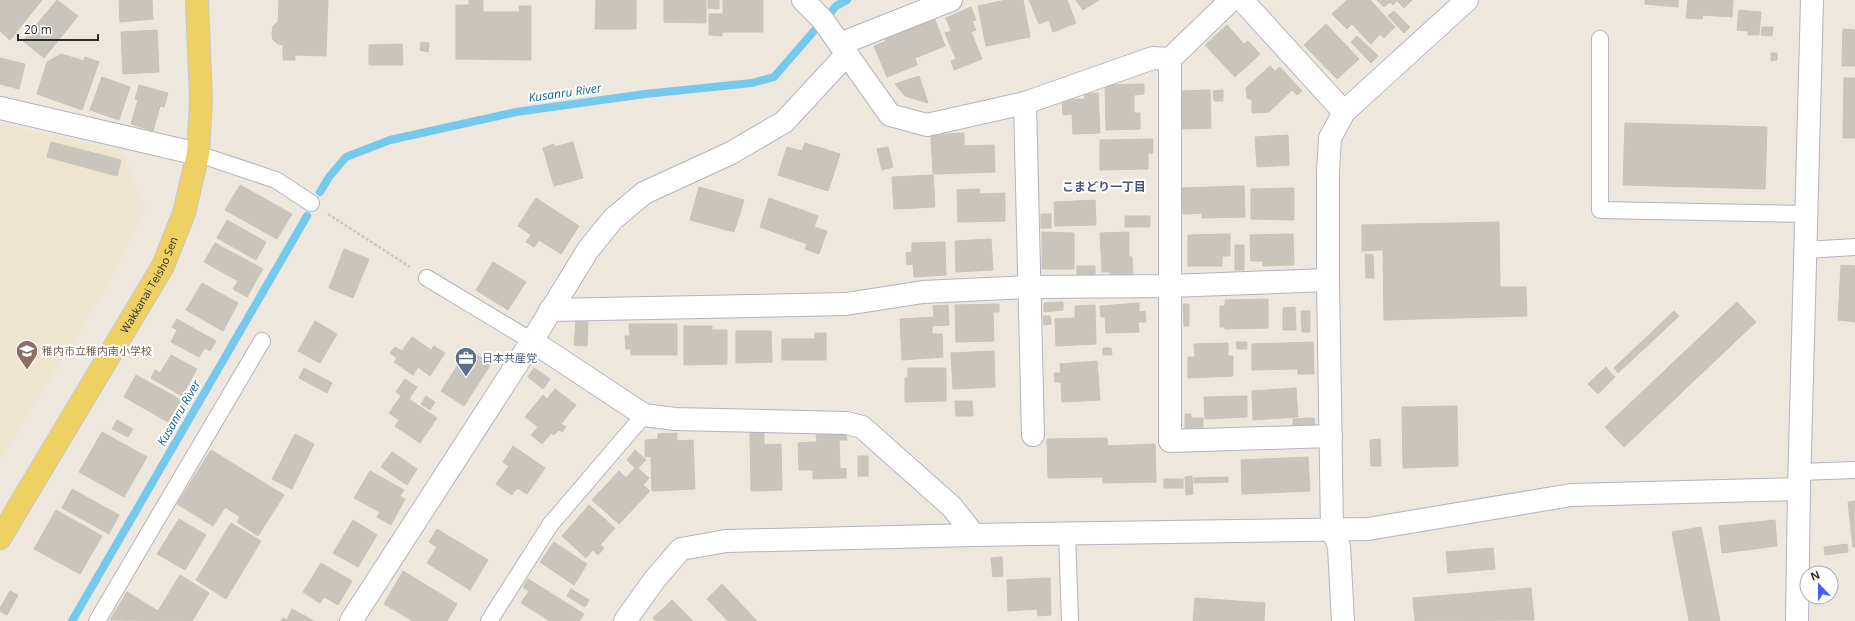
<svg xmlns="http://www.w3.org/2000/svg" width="1855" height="621" viewBox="0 0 1855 621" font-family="'Open Sans','Noto Sans JP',sans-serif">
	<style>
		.education { fill: #eee5ce }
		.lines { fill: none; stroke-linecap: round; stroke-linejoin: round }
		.stream { stroke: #74c9ec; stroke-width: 8 }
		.building { fill: #c9c5bd; stroke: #c9c3b8 }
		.service-casing { stroke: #b2b4bf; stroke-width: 18 }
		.minor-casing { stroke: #b2b4bf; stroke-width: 24 }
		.tertiary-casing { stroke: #b2b4bf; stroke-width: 24 }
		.primary-casing { stroke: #c8c8c8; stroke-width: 24 }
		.path { stroke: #c8c8c8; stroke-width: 2.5; stroke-dasharray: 3 2; stroke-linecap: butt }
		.service { stroke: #fff; stroke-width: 16 }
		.minor { stroke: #fff; stroke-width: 22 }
		.tertiary { stroke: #fff; stroke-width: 22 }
		.primary { stroke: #eed162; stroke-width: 22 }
		.labels { text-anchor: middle; stroke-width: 4; stroke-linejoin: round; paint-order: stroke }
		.street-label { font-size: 11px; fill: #2c2c2c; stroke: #fff }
		.education-label { font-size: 11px; fill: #785e54; stroke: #fff; text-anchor: start }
		.service-label { font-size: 11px; fill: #4e5e75; stroke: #fff; text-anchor: start }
		.water-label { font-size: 12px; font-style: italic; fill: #10689b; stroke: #fff }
		.neighbourhood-label { font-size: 12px; font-weight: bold; fill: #4d547c; stroke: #fff }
	</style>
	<rect width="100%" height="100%" fill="#ede7de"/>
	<path class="education" d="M0,124L122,151L145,209L109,283L0,460Z"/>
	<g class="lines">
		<g class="stream">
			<path d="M832,11L836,6L847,0"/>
			<path d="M320,192L329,177L346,157L390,140L516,112L645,94L752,83L774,77L814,31"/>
			<path d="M72,621L307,216"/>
		</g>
	</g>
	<g class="building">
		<path d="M0,0H42L10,40L0,31Z"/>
		<path d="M57,0L78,16L44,58L23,41Z"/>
		<path d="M119,0H152L153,19L120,22Z"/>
		<path d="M279,0H328L326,56L295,55V60H283V45L278,44L273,40L272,33L273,26L278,22Z"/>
		<path d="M469,0H483V12H520L519,6H531V60L456,59V5H469Z"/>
		<path d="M596,0H636V29H595Z"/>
		<path d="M664,0H706V23L664,22Z"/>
		<path d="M708,0H719V9L708,8Z"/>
		<path d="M723,0H763V32H722V36L709,35V14H723Z"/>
		<path d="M1006,0H1023L1030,37L986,46L978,6Z"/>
		<path d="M1029,0H1067L1076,23L1053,32L1049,20L1039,24Z"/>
		<path d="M1076,0H1099L1083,10Z"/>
		<path d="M1347,0H1370L1395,27L1384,38L1380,34L1371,44L1352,24L1347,29L1332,14Z"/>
		<path d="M1377,0H1412L1404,8L1397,1L1393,5L1390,2L1384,7Z"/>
		<path d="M1645,0H1678V7L1645,4Z"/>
		<path d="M1688,0H1733L1732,17L1703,15L1702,19L1686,18Z"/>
		<path d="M971,7L976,20L972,21L976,30L971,32L982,59L954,70L951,61L956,59L945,33L951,31L946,18Z"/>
		<path d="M1739,10L1749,11L1748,31L1737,30Z"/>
		<path d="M1394,11L1410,27L1404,33L1388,16Z"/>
		<path d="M1750,11L1761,12L1759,35H1748Z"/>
		<path d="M934,17L945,46L915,58L917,65L887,77L874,46L886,41L884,37Z"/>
		<path d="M1326,24L1359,59L1337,79L1304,45Z"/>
		<path d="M1227,25L1244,44L1248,41L1260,54L1235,77L1205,45Z"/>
		<path d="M1762,27H1773L1772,36L1761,35Z"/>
		<path d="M1843,29L1855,30V66H1842Z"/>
		<path d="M157,30L159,72L123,74L121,32Z"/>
		<path d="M1357,36L1378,56L1371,63L1351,42Z"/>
		<path d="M421,42L429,43L428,52L420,50Z"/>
		<path d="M402,44L403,65H369V45Z"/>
		<path d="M1771,53H1777V60L1771,61Z"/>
		<path d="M61,54L84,61L85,57L99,62L82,110L37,94L47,62Z"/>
		<path d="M0,58L25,64L19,89L0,84Z"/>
		<path d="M1270,66L1275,71L1280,67L1302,91L1297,95L1292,90L1269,112L1252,113V100L1247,98L1246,88Z"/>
		<path d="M919,76L928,103L905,96L895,84Z"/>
		<path d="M102,77L130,87L119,120L90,110Z"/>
		<path d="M1844,78H1855V138H1843Z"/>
		<path d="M1144,84V94L1134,95V113H1140V129L1106,130L1105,85Z"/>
		<path d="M139,85L168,93L164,107L160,106L153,131L131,124L138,100L135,99Z"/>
		<path d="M1210,90L1211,128L1182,129L1181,91Z"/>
		<path d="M1223,90V101H1214L1213,91Z"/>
		<path d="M1098,93L1100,133L1073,134L1072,114L1063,115L1062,100L1085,99L1084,94Z"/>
		<path d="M1625,123L1767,127L1765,189L1623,185Z"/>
		<path d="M964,133V146L994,145L995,172L933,174L931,135Z"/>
		<path d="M1288,135L1289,165L1257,167L1255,137Z"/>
		<path d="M1153,139V153H1148V169L1100,170V140Z"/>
		<path d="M51,142L121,160L117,176L47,157Z"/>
		<path d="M573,142L583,178L554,186L543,148L554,144V147Z"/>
		<path d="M805,143L840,154L828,191L778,175L787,147L802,151Z"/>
		<path d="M888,147L893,167L882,170L877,149Z"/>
		<path d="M933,175L935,207L894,209L892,177Z"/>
		<path d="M240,185L292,214L277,239L225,210Z"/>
		<path d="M1244,186L1245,217L1202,218V213L1183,214L1182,188Z"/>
		<path d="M699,187L744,200L734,232L690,220Z"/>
		<path d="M1294,188V220L1251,219V189Z"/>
		<path d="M979,189L980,194L1005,193V221L958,222L957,190Z"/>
		<path d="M536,198L579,226L561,254L539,240L534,247L526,242L531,235L518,226Z"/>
		<path d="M769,198L818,216L814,227L827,231L819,254L805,249L807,244L760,227Z"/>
		<path d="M1095,200L1096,225L1055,226L1054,202Z"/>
		<rect x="1041" y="214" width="10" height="14"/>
		<rect x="1125" y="216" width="25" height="11"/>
		<path d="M227,220L266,242L256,260L217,238Z"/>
		<path d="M1499,222L1500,287H1526L1527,316L1384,320L1383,250L1362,251V225Z"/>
		<path d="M1042,232L1074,233V269H1042Z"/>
		<path d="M1129,232V257H1132L1133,274L1110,275V272H1102L1100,233Z"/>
		<path d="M1230,234V256H1222V266H1188V235Z"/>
		<path d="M1293,234L1294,265L1263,266V261H1251L1250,235Z"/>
		<path d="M991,239L993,270L956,272L955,241Z"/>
		<path d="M945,242L946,275L914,277L913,264L907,265L906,253L912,252V243Z"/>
		<path d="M215,243L263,269L247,297L233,289L238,281L204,262Z"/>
		<rect x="1235" y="245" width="9" height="25"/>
		<path d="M344,249L369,259L353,298L329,288Z"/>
		<path d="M1365,254L1373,255L1374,278H1366Z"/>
		<path d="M493,262L526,282L508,310L476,290Z"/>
		<path d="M1841,265L1855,266V322L1838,320Z"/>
		<rect x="1077" y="266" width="18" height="9"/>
		<path d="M202,283L238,303L223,331L186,310Z"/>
		<path d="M1268,299V328L1225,329V327H1220V306H1225V300Z"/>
		<path d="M1063,302V310L1044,312V303Z"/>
		<path d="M1737,302L1756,322L1624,447L1605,427Z"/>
		<path d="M1139,303V312L1145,311L1146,322H1138L1139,332L1106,333L1105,317H1101L1100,306Z"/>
		<path d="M999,304V312H993L994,341L956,342L955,305Z"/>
		<path d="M1183,304H1189V326H1184Z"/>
		<path d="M948,305L949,325L932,326V334H942L943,357L902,360L900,319L934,317L933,306Z"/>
		<path d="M1095,305L1096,344L1056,346L1055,319L1075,318V306Z"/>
		<path d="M1295,307L1296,330H1283V308Z"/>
		<path d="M1301,311H1310V332H1302Z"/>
		<path d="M1674,311L1679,316L1618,373L1614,368Z"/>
		<path d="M1043,316H1050L1051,324L1044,325Z"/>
		<path d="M177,319L216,341L210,351L205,348L199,357L171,342L177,330L172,327Z"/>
		<path d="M315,321L337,334L320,363L298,351Z"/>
		<path d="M576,321L588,322L587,346L574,345Z"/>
		<path d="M629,324H677V355H631V349H626L625,336H630Z"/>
		<path d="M684,326H712V330H727V364L684,365Z"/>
		<path d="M736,331H771L772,362L736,363Z"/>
		<path d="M815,333H826V360H782V339H815Z"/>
		<path d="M412,337L431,350L434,346L445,353L430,376L418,367L413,375L394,362L397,358L390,353L395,347L402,351Z"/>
		<path d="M1236,342H1247V349H1237Z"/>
		<path d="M1313,342L1314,374H1298V369L1252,370V344Z"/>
		<path d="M1228,343V356H1233V376L1188,378V357H1195L1194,344Z"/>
		<path d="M1103,348H1111L1112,355H1103Z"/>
		<path d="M468,349L491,364L464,406L441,391Z"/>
		<path d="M994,351L995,387L953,389L951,353Z"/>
		<path d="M171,355L197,369L182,396L151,378L155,370L160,373Z"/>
		<path d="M1097,361L1100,400L1062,402L1061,382H1055L1054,373H1061L1060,364Z"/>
		<path d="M1606,367L1615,377L1598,394L1588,384Z"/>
		<path d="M304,368L332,383L327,393L299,378Z"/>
		<path d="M534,368L550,379L543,389L528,377Z"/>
		<path d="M908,368H946V401L905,402V378H908Z"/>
		<path d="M136,375L181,400L168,422L124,397Z"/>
		<path d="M405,379L417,387L409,399L437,418L420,443L395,426L399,420L389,413L401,396L396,392Z"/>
		<path d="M1296,388L1298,417L1253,420L1252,391Z"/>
		<path d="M555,389L576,405L561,424L566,427L562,432L559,430L554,435L551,433L542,444L531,435L538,427L525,417L543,395L547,399Z"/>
		<path d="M426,396L435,402L430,410L421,404Z"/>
		<path d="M1247,396V417L1205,419L1204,397Z"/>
		<path d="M955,401H972L973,416H956Z"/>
		<path d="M1457,406L1458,466L1403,468L1402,407Z"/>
		<path d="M1185,414H1191V418H1203V427L1185,428Z"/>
		<path d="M1314,418L1315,426L1293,427V419Z"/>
		<path d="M117,420L133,429L128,437L112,429Z"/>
		<path d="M102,432L147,457L124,497L79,472Z"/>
		<path d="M750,432H764V445L781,444L782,490L751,491Z"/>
		<path d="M677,433V441L693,440L695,489L652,491L651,456L645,457V440L658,439V434Z"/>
		<path d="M295,434L314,444L292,489L272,479Z"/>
		<path d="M846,434L847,440H839L840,469L846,468V478L813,479V470H799L798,443L817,442L816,435Z"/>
		<path d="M1107,438L1108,446L1155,444L1156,482L1103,483V477L1048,478L1047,439Z"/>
		<path d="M1380,439L1381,466H1371L1370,440Z"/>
		<path d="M513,446L545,468L527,494L517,488L512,495L496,484L509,466L503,462Z"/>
		<path d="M211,450L284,495L258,536L237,522L240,517L225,507L213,526L177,504Z"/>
		<path d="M635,450L646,460L638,468L649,478L643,485L650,491L619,524L592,500L619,471L626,478L635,468L627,460Z"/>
		<path d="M392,452L417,469L407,485L381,467Z"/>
		<rect x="858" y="456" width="10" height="20"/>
		<path d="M1308,457L1310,491L1242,494L1241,460Z"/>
		<path d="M370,471L404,490L400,496L405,499L391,525L377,517L380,512L354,498Z"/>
		<path d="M1192,476L1193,494L1186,495L1185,477Z"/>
		<path d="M1228,477V482L1194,483V478Z"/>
		<rect x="1164" y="479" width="19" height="9"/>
		<path d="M72,489L119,515L109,534L62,508Z"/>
		<path d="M1855,501V547H1853L1848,502Z"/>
		<path d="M589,505L615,528L600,545L604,548L598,555L593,550L586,558L562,536Z"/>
		<path d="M56,510L102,536L80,574L34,549Z"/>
		<path d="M179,519L206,535L185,570L157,554Z"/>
		<path d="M353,520L377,535L358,567L333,553Z"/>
		<path d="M1775,520L1777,546L1722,553L1719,526Z"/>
		<path d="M231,523L261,541L226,599L196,580Z"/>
		<path d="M1701,527L1720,621H1689L1672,532Z"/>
		<path d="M437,529L488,560L470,590L427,563L437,547L429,542Z"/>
		<path d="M554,542L587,564L574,585L540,562Z"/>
		<path d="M1847,544L1848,552L1825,555L1824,547Z"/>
		<path d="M1493,548L1495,569L1448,573L1446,552Z"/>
		<path d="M1002,557L1003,576L993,577L991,558Z"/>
		<path d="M321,563L352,581L338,605L324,597L320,603L303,592Z"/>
		<path d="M403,571L457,604L447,621H413L384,604Z"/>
		<path d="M180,575L209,593L192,621L110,620L127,592L158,611Z"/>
		<path d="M1050,578L1051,615L1038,616L1037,609L1008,611L1007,580Z"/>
		<path d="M528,579L584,614L579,621H550L521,603L529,591L523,588Z"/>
		<path d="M722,584L757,621H728L707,599Z"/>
		<path d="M1531,588L1534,620L1415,621L1413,598Z"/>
		<path d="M571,589L589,600L585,607L567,596Z"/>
		<path d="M10,591L18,595L7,615L0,611V608Z"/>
		<path d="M1195,598L1265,603L1264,621H1193Z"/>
		<path d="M672,600L693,621H656L653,618Z"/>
		<path d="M292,609L314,621H281L283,618L287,620Z"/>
	</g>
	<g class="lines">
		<g class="service-casing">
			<g id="service">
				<path d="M1600,39V210L1806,214"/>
				<path d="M198,154L276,180L311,203"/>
				<path d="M1805,250L1855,247"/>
				<path d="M427,278L532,341"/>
				<path d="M1799,472L1855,470"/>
				<path d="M1067,533L1070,621"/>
				<path d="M97,621L262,341"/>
				<path d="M489,621L550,525L644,415"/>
			</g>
		</g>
		<g class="minor-casing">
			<g id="minor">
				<path d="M803,0L822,19L890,115L927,125L1025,103L1153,58L1170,59L1231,0"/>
				<path d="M1242,0L1344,112"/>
				<path d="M840,44L951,0"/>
				<path d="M1170,59V441L1331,436"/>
				<path d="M1025,103L1033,435"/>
				<path d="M0,108L198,154"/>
				<path d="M550,310L846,304L923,292L1029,287L1170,286L1328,280"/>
				<path d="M532,341L644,415L675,419L847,423L862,427L952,507L974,535"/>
				<path d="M351,621L532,341L588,250L613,219L644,193L731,153L784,122L847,54"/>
				<path d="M625,621L655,579L681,549L726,541L974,535L1368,529L1571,495L1799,489"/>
				<path d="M1343,621L1339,547L1332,529L1328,280V172L1330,138L1344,112L1467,0"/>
			</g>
		</g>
		<g class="tertiary-casing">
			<path id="tertiary" d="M1797,621L1799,489L1812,0"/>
		</g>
		<g class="primary-casing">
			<g id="primary">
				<path id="s1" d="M0,538L163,266L184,213L198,154L201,100L197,0"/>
			</g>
		</g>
		<path class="path" d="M328,214L410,267"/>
		<use href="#service" class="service"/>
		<use href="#minor" class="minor"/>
		<use href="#tertiary" class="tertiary"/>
		<use href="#primary" class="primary"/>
	</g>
	<defs>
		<g id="school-pin" transform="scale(1.15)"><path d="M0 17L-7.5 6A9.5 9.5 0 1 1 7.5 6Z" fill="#8d6e63" stroke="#fff"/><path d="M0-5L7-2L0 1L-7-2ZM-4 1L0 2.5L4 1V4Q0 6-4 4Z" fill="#fff"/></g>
		<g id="office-pin" transform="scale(1.15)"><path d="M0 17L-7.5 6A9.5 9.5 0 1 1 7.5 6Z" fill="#5c6f8a" stroke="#fff"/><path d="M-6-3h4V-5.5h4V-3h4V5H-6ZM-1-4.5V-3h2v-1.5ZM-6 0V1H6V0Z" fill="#fff"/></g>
	</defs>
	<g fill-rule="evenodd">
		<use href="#school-pin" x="27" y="351"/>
		<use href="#office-pin" x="466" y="358"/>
	</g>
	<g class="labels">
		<g class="street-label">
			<text dy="4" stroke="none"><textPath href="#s1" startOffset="294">Wakkanai Teisho Sen</textPath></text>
		</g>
		<g class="education-label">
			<text x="42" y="355">稚内市立稚内南小学校</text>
		</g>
		<g class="service-label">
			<text x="482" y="362">日本共産党</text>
		</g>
		<g class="water-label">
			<text transform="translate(565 93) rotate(-8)" y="4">Kusanru River</text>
			<text transform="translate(179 413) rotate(-60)" y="4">Kusanru River</text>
		</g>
		<g class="neighbourhood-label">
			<text x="1104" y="191">こまどり一丁目</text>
		</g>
	</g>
	<g transform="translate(1819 585) rotate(338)"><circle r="19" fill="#ffffff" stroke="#ababab"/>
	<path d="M0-3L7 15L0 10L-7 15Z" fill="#425ff6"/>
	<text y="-6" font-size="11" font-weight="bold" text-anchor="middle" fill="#2c2c2c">N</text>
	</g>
	<path d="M18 34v6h80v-6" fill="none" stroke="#2c2c2c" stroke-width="2"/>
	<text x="24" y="34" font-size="12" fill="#2c2c2c" stroke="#ffffff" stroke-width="3" paint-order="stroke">20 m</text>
</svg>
